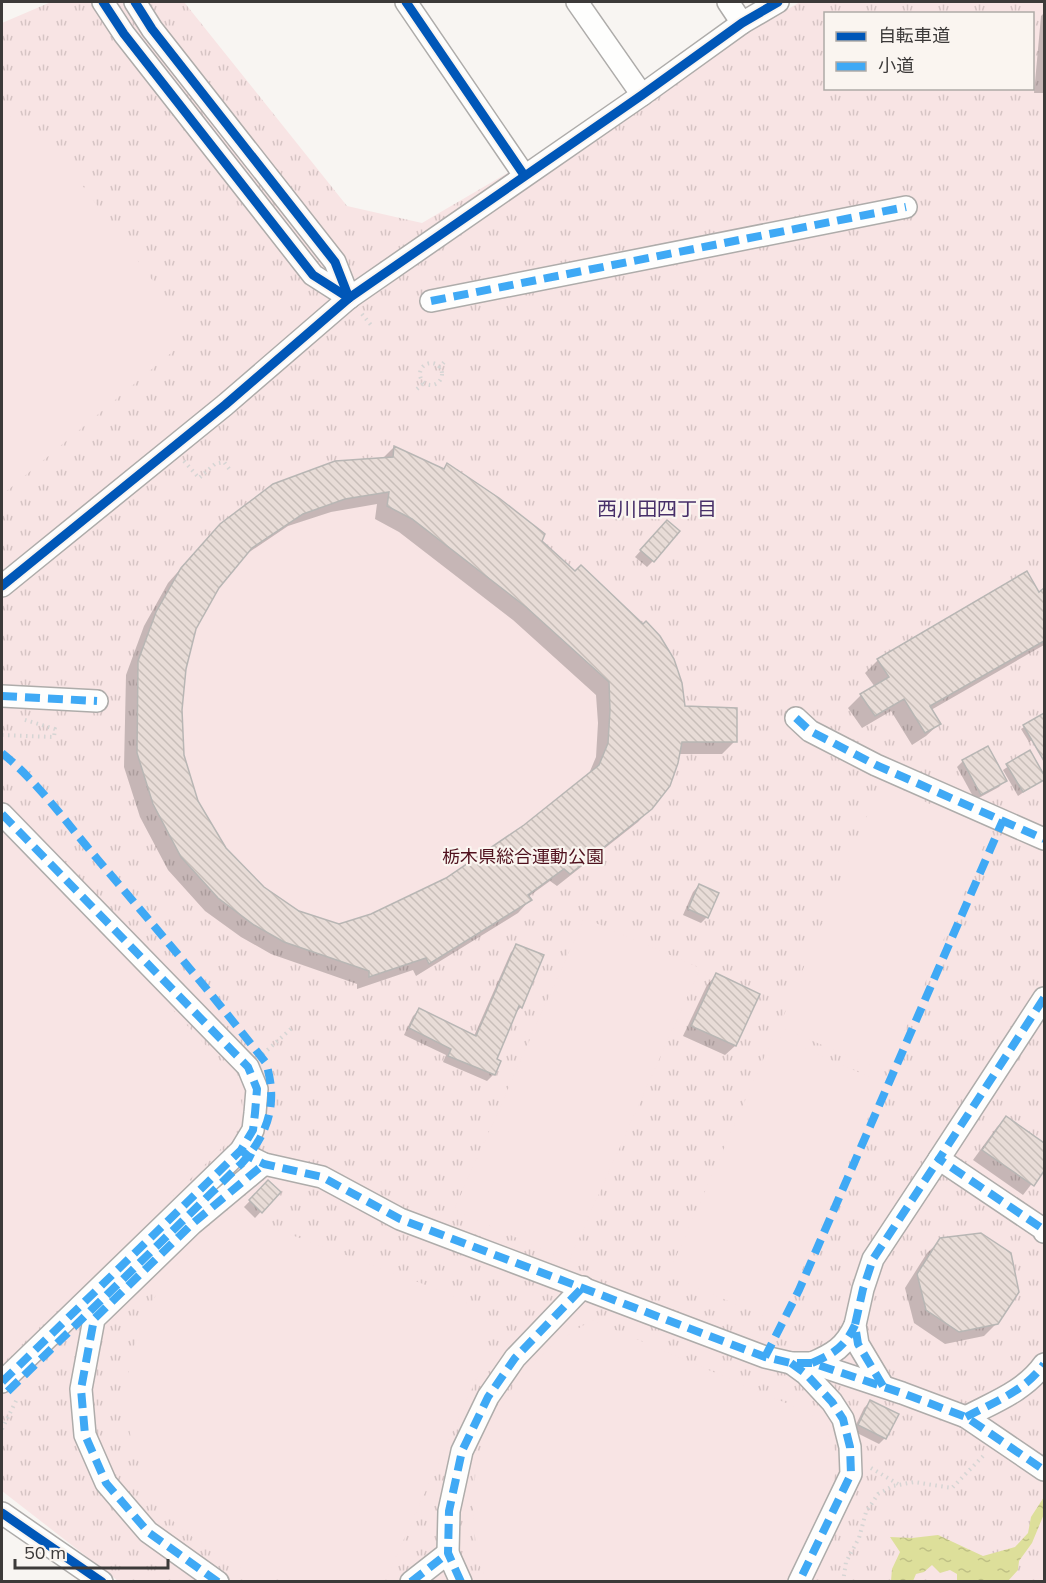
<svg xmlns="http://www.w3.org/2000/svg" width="1046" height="1583" viewBox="0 0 1046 1583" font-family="Mulish,'Noto Sans JP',sans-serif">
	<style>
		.grass { fill: url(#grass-tufts); fill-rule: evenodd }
		.pitch { fill: #f8e4e4 }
		.water { fill: url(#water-ripples) }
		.shadow { fill: #0003; fill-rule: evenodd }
		.building { fill: url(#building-back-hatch); stroke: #b8b6b4; stroke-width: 1.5; fill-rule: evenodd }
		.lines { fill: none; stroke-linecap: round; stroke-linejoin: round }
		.minor-casing { stroke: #aeacaa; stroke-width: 24 }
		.path { stroke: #d6d5d4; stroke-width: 4; stroke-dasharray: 1.5 4.5; stroke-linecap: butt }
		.minor { stroke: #fefefd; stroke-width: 21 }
		.quiet { stroke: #3fa9f5; stroke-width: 8; stroke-dasharray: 15 8; stroke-linecap: butt }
		.cycleway-casing { stroke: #faf5f0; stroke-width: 13 }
		.cycleway { stroke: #0057b8; stroke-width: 9 }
		.labels { text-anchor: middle; stroke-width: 4.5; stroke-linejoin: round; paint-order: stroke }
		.park-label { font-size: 18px; fill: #50121e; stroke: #faf5f0 }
		.neighbourhood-label { font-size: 20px; fill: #472f69; stroke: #faf5f0 }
	</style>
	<defs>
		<pattern id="grass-tufts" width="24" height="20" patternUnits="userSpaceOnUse" patternTransform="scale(1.5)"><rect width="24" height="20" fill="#f8e4e4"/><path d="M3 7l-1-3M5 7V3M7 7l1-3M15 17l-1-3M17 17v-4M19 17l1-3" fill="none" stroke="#d6c4c4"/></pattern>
		<pattern id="water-ripples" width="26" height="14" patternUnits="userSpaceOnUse" patternTransform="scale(1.5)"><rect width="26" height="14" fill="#dddf9a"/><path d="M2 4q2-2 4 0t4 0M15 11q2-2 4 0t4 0" fill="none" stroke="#bfc085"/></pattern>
		<pattern id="building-back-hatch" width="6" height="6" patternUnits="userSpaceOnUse" patternTransform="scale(1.5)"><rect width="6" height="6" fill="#e8dcd7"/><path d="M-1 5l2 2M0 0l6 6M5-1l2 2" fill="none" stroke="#c8beb9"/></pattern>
	</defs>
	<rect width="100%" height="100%" fill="#f8f5f2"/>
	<path class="grass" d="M51,2H184L347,206L422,223L800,2H1044V1581H118L2,1491V23ZM826,14H1032V88H826Z"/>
	<g class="pitch">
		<path d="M2,114L13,117L51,143L181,319L177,348L2,495Z"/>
		<path d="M394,446L443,469L447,463L545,534L542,542L575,570L581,565L643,624L646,621C671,648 681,670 685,706L737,708V742H682L670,786L653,809L570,874L564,869L528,894L532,900L429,964L426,958L369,977L349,964L284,942L253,925L218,898L181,857L153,804L137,753L138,661L156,612L181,568L220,524L273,484L335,461L368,459Z"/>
		<path d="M881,782L990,831L887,1072L779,1027Z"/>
		<path d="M2,826L235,1077L242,1105L236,1134L2,1364Z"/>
		<path d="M584,918L700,968L569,1261L454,1210Z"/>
		<path d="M774,1035L883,1083L779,1323L668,1275Z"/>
		<path d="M243,1217L450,1294L470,1305L483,1330L485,1353L479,1373L385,1581H284L249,1572L210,1551L174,1522L149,1487L132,1445L125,1404L130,1359L144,1316L165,1279L201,1242Z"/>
		<path d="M592,1320L809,1413C824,1426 836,1442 837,1463C838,1480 796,1561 786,1581H487L477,1560L473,1512L476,1462L493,1417L524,1371L555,1343Z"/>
	</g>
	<path class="water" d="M1044,1497V1514L1032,1543L1019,1561L1018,1570L1008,1581H957V1574L950,1570L940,1573L932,1565L924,1572L916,1574L913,1581H891L892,1569L900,1552L890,1537L912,1538L938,1535L983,1556L1015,1547L1028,1533L1031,1517Z"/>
	<g class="shadow">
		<path d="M1044,13V124L1043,93H1034L1041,16Z"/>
		<path d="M394,447L442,470L447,465L540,542L683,707L735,741L722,754H678L651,808L638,822L557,886L550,881L528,897L530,900L518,913L416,976L413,970L357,989V984L271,954L241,937L205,911L168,870L140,817L124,767L126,675L144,626L168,583L207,539L382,459ZM377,504L375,519L399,532L513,620L596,695L598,723L596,757L588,776L525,826L447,879L371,915L339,926L298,912L263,888L225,849L197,802L183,755L180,710L185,668L195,629L217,587L242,557L288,526L331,512Z"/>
		<path d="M661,528L653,561L647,567L635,557Z"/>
		<path d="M1044,590V645L931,710L939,724L926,736L912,745L891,711L862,728L848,708L861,695L875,687L865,673L878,660Z"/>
		<path d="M1044,714V732L1029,742L1021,729Z"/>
		<path d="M1030,752L1044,778L1018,796L1003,770Z"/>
		<path d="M963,761L1005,780L999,787L975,800L957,767Z"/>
		<path d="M699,885L707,917L701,923L683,915L693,892Z"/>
		<path d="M517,946L521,1007L515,1013L495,1059L499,1061L493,1075L487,1081L443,1062L446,1055L404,1035L413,1016L419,1010L474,1036L511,952Z"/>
		<path d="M716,975L758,995L735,1046L725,1055L683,1036L707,985Z"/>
		<path d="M1006,1118L1044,1144V1168L1023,1195L973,1160L997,1127Z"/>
		<path d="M268,1182L279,1192L255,1218L244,1207Z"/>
		<path d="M941,1240L997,1323L984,1336L945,1344L914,1323L905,1288L927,1253Z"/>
		<path d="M871,1401L885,1438L879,1444L853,1431L864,1408Z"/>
	</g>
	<g class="building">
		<path d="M394,446L444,469L447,463L499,498L545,534L542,541L575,571L581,565L643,624L646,621L660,636L674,659L682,683L685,706L737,708V742H682L678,763L670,786L652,809L570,874L564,869L528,895L532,900L429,964L426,958L369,977V971L284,942L254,925L218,898L181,857L153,804L137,753L138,661L156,612L181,568L220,524L273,484L335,461L393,457ZM389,492L387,506L412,519L526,607L609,682L610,710L608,743L599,765L524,825L446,878L371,914L339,924L299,911L264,887L226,848L198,801L184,755L182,710L186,669L196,629L219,588L252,548L303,514L345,499Z"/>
		<path d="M667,520L680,531L654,562L640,550Z"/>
		<path d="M1027,571L1039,592L1044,588V641L930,706L941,724L925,733L904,699L875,716L860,694L889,677L877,659Z"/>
		<path d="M1044,713V761L1023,725Z"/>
		<path d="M988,746L1007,781L981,795L962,760Z"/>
		<path d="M1030,750L1044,775V780L1023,792L1006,764Z"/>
		<path d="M699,884L719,893L708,918L688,909Z"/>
		<path d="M516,944L544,955L522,1008L519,1006L497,1059L501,1061L495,1075L448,1056L451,1049L409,1028L419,1008L476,1036Z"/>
		<path d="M716,973L760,994L736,1046L691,1026Z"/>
		<path d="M1006,1116L1044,1143V1171L1034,1186L982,1150Z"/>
		<path d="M268,1180L281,1192L262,1213L249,1200Z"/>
		<path d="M981,1233L1011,1253L1019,1292L998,1324L959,1332L926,1310L917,1274L940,1238Z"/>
		<path d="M870,1400L899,1414L886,1439L858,1425Z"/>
	</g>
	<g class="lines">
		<g class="minor-casing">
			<g id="minor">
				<path d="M103,2L124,34L313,275L349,298"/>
				<path d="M135,2L152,29L335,262L349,298"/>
				<path d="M406,2L524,175"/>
				<path d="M577,2L642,95"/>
				<path d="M728,2L742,23"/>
				<path d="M431,301L906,207"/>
				<path d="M2,586L225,405L349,298L642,95L742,23L778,2"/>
				<path d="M2,696L97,701"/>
				<path d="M796,718L810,731L876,765L1044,839"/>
				<path d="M2,814L248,1067L257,1089L255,1113L253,1130L241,1150L2,1382"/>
				<path d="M1044,998L939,1159L1043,1229L1044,1232"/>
				<path d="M241,1150L248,1156L264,1164L322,1177L400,1219L765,1357L791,1363H812L902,1393L966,1417L1044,1470"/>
				<path d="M791,1363L806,1374L832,1402L843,1419L850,1447L851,1474L799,1582"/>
				<path d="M812,1363C833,1354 845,1347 855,1325"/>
				<path d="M883,1386L858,1344L855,1325L863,1289L873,1259L939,1159"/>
				<path d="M966,1417C994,1402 1025,1391 1044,1364"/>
				<path d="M2,1513L102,1582"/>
				<path d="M218,1582L148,1532L106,1483L85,1435L81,1389L94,1319L192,1224L264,1164"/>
				<path d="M411,1582L448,1553"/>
				<path d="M461,1582L448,1553L449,1511L462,1451L488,1397L515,1358L583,1287"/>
			</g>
		</g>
		<g class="path">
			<path d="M362,314L371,325"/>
			<circle cx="431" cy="374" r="11"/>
			<path d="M439,368L446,360"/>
			<path d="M417,389L424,383"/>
			<path d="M184,461L199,478L215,464L224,462L230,470"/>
			<path d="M2,735L54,737L55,729L22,719"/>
			<path d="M263,1054L294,1026"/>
			<path d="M2,1429L18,1397"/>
			<path d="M871,1468L898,1484"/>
			<path d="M843,1582L846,1562L859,1538L866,1512L878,1494L893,1486L914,1482L952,1488L986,1453"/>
		</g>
		<use href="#minor" class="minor"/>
		<g class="quiet">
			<path d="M431,301L906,207"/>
			<path d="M2,696L97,701"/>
			<path d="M796,718L810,731L876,765L1044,839"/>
			<path d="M2,753C39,783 68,825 99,861C156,928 212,994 266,1063C278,1102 269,1133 242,1163L2,1397"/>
			<path d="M2,814L248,1067L257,1089L255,1113L253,1130L241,1150L2,1382"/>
			<path d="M1044,998L939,1159L1043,1229L1044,1232"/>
			<path d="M241,1150L248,1156L264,1164L322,1177L400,1219L765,1357L791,1363H812L902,1393L966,1417L1044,1470"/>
			<path d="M765,1357L799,1290L1003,820"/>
			<path d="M791,1363L806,1374L832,1402L843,1419L850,1447L851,1474L799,1582"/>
			<path d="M812,1363C833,1354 845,1347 855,1325"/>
			<path d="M883,1386L858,1344L855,1325L863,1289L873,1259L939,1159"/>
			<path d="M966,1417C994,1402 1025,1391 1044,1364"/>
			<path d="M218,1582L148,1532L106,1483L85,1435L81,1389L94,1319L192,1224L264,1164"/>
			<path d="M411,1582L448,1553"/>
			<path d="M461,1582L448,1553L449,1511L462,1451L488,1397L515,1358L583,1287"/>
		</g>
		<g class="cycleway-casing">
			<g id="cycleway">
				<path d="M103,2L124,34L313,275L349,298"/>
				<path d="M135,2L152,29L335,262L349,298"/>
				<path d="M406,2L524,175"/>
				<path d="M2,586L225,405L349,298L642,95L742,23L778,2"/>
				<path d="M2,1513L102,1582"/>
			</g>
		</g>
		<use href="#cycleway" class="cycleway"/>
	</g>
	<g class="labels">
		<g class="park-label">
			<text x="523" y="863">栃木県総合運動公園</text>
		</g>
		<g class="neighbourhood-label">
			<text x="657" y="516">西川田四丁目</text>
		</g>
	</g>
	<rect width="1046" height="1583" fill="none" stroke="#3c3a39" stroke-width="6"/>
	<rect x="824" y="12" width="210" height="78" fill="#faf5f0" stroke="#aeaaa7" stroke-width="1.5"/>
	<rect x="836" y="32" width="30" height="9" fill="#0057b8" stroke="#aeaaa7" stroke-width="1.5"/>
	<text x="878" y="42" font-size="18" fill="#3c3a39">自転車道</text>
	<rect x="836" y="62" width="30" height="9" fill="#3fa9f5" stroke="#aeaaa7" stroke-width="1.5"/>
	<text x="878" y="72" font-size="18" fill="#3c3a39">小道</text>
	<path d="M15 1559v9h153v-9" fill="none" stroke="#3c3a39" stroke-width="3"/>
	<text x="24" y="1559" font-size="18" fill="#3c3a39" stroke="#faf5f0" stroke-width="4.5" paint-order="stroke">50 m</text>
</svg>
